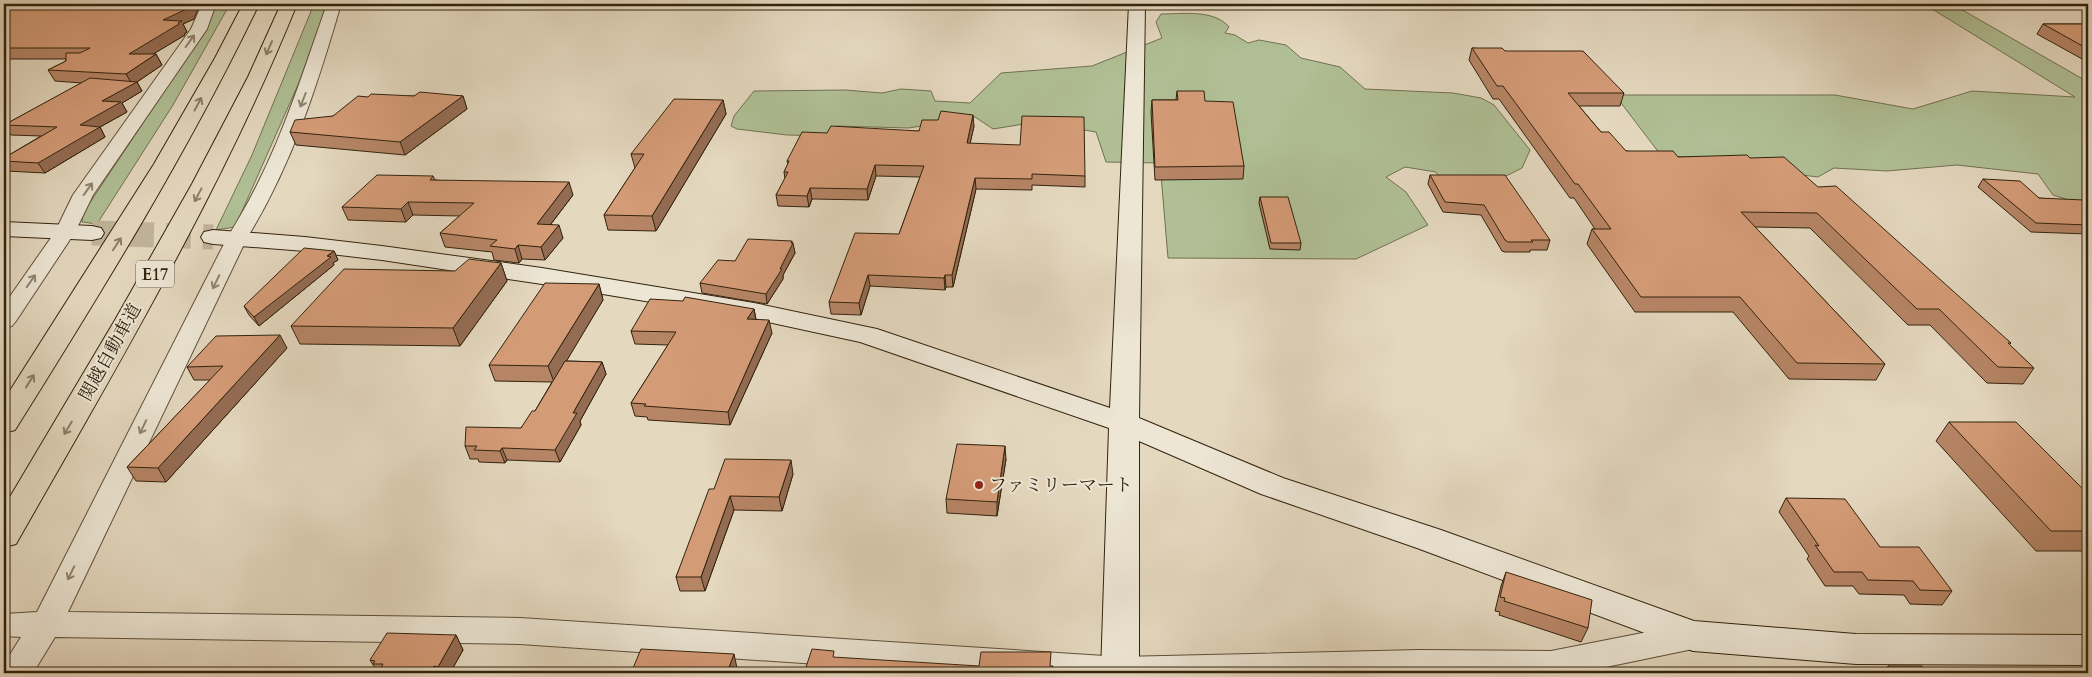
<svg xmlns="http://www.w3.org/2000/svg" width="2092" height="677" viewBox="0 0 2092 677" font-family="Cardo,'Noto Serif JP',serif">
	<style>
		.green { fill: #b0bf95; stroke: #717151 }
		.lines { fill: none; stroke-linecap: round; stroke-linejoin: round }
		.secondary-tunnel { stroke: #c0b49b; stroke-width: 25; stroke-dasharray: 25 12; stroke-linecap: butt }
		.street-casing { stroke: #5e503a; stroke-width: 2 }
		.secondary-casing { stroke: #32230d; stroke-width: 2 }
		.highway-casing { stroke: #32230d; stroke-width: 2 }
		.street { fill: #ede6d5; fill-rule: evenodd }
		.secondary { fill: #ede6d5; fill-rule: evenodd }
		.highway { fill: #e4d8bf; fill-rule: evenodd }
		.wall { fill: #b68566; stroke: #32230d }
		.shaded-wall { fill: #946c53; stroke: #32230d }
		.building { fill: #d49b77; stroke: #32230d }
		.oneway { stroke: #908471 }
		.oneway2 { stroke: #8b7e66 }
		.poi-dot { fill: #8f2418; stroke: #ede6d5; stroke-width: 2 }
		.labels { text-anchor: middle; stroke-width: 4; stroke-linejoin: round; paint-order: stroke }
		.shield { fill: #ede6d5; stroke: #6a5e49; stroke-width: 1 }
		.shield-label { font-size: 16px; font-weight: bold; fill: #32230d }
		.street-label { font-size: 18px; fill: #32230d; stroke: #ede6d5 }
		.poi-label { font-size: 18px; fill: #32230d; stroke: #ede6d5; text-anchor: start }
	</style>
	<rect width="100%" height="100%" fill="#e4d8bf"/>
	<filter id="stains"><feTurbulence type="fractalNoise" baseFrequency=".004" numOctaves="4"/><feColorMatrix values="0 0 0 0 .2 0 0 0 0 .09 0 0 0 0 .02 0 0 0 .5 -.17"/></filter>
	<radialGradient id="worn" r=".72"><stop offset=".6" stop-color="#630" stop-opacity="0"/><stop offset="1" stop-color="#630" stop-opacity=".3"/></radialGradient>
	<g class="green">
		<path d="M216,4H230L173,105L97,224L82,222L83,213L207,27Z"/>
		<path d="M314,4H327L301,78L235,227L216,230L252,155Z"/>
		<path d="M1924,4H1952L2088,82V206L2053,195L2038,174L1957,165L1887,171L1834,168L1818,177L1663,158L1615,95H1835L1913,109L1972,91L2075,97Z"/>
		<path d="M1161,14C1182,14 1214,9 1229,27L1225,33L1235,35L1248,43L1259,40L1286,45L1301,58L1340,67L1365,89L1453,93L1481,98L1494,105L1530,150L1522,168L1488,185L1446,189L1436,172L1405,167L1386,177L1406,192L1428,225L1356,259L1168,258L1160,163L1106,162L1096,132L1036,122L993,129L975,117L909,128L836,126L828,136L787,135L737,129L731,126L734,116L754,91L845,90L882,93L901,89L931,91L935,101L970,103L1001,73L1092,66L1162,38L1156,22Z"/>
	</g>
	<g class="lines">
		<path class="secondary-tunnel" d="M92,233L213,237"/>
		<g class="street-casing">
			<g id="street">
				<path d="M202,4H216L207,29L93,195L75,232L16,321L12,326L4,328V305L55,232L73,195L191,29Z"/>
				<path d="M327,4H341C317,86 292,165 247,238L68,612L520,618L1120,657L1419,650L1551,651L1693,623L1704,627L1709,636L1704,645L1693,649L1577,673H952L520,644L55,637L33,673H4V664L21,637L4,636V614L37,612L227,238C276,161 297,89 327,4Z"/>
			</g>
		</g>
		<g class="secondary-casing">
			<g id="secondary">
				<path d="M1129,4H1145L1139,418L1283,478L1441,530L1694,621L1856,634L2088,635V665L1856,664L1693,651L1417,548L1261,494L1139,441V673H1101L1109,428L860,342L754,319L542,284L382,260L305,251L213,244L204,242L201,237L204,232L213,230L305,237L382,246L542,268L754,303L877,329L1110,408Z"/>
				<path d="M4,222L92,226L101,228L104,233L101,238L92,240L4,236Z"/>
			</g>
		</g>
		<g class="highway-casing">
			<g id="highway">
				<path d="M243,4H259C188,152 102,291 15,430L4,433V400L154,164L215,58Z"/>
				<path d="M281,4H297C221,192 116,368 16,544L4,547V507L115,320L192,184L248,77Z"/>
			</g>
		</g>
		<use href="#street" class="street"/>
		<use href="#secondary" class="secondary"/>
		<use href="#highway" class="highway"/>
	</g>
	<g class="wall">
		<path d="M4,4L194,19L183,24L187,32L184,34L185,35L153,54H156L162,65L137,82L142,91L122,103L127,112L100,127L105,137L45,173L6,171L4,168V158L41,136L11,135L4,125L82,83L55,81L48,70L66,61V59H4Z"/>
		<path d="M2043,24H2088V60H2084L2037,34Z"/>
		<path d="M1472,48L1505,51L1624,93L1620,106H1579L1601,132L1626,151L1678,157L1750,158L1818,187L2011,343L2009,345L2034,368L2023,384L1987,383L1930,325H1908L1810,228L1755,227L1885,364L1876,380L1789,379L1733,312H1635L1587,244L1592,229H1595L1574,198H1570L1499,99H1493L1469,60Z"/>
		<path d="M1177,91L1205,101L1244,166L1243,179L1155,180L1151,112L1152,100H1176Z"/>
		<path d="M414,96H463L467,109L405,155L296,145L290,132L333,116L368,97Z"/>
		<path d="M723,100L726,114L656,231L608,230L604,215L635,168L631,154Z"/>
		<path d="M974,126L970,143L1085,176V187L1032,185V190L976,189L953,287H946L945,290L870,286L861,315L831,314L829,302L899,234L920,177L876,176L868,200L812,199L809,207L778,206L776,195L785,179L784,172L788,164L787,161L827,133L919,131Z"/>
		<path d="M1430,175L1550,240L1547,250H1530V252H1505L1502,251L1481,215L1443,212L1428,184Z"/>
		<path d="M433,176L435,180L573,195L551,224L563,238L545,260L522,259L519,263L494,260L492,252L445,247L440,233L460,216L413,215L406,222L348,220L342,207Z"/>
		<path d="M1983,179L2039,198L2088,203V234L2031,232L1978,187Z"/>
		<path d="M1260,197L1301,243L1300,250L1270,249L1259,203Z"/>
		<path d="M792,243L795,253L783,275V279L767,304L702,293L700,283L735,261Z"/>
		<path d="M334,251L338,260L333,263L334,265L259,326L249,315L244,306Z"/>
		<path d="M501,263L507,281L460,346L300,344L291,326Z"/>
		<path d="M599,284L603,300L566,361L602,362L606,374L580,421L581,425L560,462L507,460L505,463L479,462L478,459H470L465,446L521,428L535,411L552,382L495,381L489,365Z"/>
		<path d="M754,309L756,319L772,333L730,425L648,420L647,417L635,416L631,403L668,345L635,344L631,331Z"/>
		<path d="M287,348L166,482L136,481L127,467L210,380H194L187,367Z"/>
		<path d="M1949,422L2088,494V551H2036L1936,441Z"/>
		<path d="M1006,459L997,516L947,513L946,499Z"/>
		<path d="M793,474L782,511L734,510L705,591H680L676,577L714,489Z"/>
		<path d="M1786,498L1880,547L1952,591L1942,605L1910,604L1904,595L1859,594L1853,586H1825L1807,559L1809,556L1779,512Z"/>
		<path d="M1506,572L1588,628L1581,642L1499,615L1500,612L1495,611L1501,586Z"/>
		<path d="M456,635L463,650L450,673H378L370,660Z"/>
		<path d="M1888,666L1927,673H1883Z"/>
	</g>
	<g class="shaded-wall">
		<path d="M191,4H200L194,19L183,24L187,32L184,34L185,35L135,65L129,54L163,20Z"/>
		<path d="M156,54L162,65L137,82L142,91L122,103L127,112L100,127L105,137L45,173L38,163L102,101L132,84L126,74Z"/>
		<path d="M463,96L467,109L405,155L400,142Z"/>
		<path d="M723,100L726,114L656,231L652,216Z"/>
		<path d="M973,115L974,126L968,153L967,143Z"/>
		<path d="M875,165L876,176L868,200L867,189Z"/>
		<path d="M975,178L976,189L953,287L952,275Z"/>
		<path d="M569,182L573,195L541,237L537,224Z"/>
		<path d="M810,188L812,199L809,207L807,196Z"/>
		<path d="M408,202L413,215L406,222L401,209Z"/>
		<path d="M559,225L563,238L545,260L541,247Z"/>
		<path d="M792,241V245L793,243L795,253L783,275V279L767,304L766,294L780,269Z"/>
		<path d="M518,245L522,259L519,263L515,249Z"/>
		<path d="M334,251L338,260L333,263L334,265L259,326L254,317Z"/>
		<path d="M501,263L507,281L460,346L453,328Z"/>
		<path d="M868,275L870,286L861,315L859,303Z"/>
		<path d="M945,275L946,287L945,290L944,278Z"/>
		<path d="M599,284L603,300L554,382L548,366Z"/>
		<path d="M754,309L756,321L747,319Z"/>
		<path d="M769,320L772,333L730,425L728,412Z"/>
		<path d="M280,335L287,348L166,482L158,468Z"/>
		<path d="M602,362L606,374L580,421L581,425L560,462L555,450L573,413Z"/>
		<path d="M1005,446L1006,459L997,516V502Z"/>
		<path d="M502,448L507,460L505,463L500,451Z"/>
		<path d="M791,460L793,474L782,511L779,497Z"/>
		<path d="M730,496L734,510L705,591L701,577Z"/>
		<path d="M456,635L463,650L450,673H442L438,667Z"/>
		<path d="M734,654L737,668L736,673H727Z"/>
		<path d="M434,666L437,673H430Z"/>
	</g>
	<g class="building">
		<path d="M4,4H191L189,8L163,20L182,21L178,23L179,24L129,54H156L126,74L48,70L66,61V53H80L90,48H4Z"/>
		<path d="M2043,24H2088V49Z"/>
		<path d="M1472,48H1502L1505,51H1583L1624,93H1568L1601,132H1609L1626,151H1673L1678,157L1747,155L1750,158L1784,157L1818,187L1836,186L2011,343H2008L2034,368L1998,367L1939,309H1917L1817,213L1741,212L1885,364L1797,363L1740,297H1641L1592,229H1611L1578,184H1575L1503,86H1497Z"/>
		<path d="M90,78L137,82L102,101L121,102L80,125L100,127L38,163L4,161V158L57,127L4,125Z"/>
		<path d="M1177,91H1204L1205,101L1233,102L1244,166L1155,167L1152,100H1178Z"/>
		<path d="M420,92L463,96L400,142L290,132L295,120L333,116L358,96L368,97L371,94L414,96Z"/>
		<path d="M674,99L723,100L652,216L604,215L644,154H631Z"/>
		<path d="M941,111L973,115L967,143L1020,145L1022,116L1084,117L1085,176L1032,174V179L975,178L952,275H945L944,278L868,275L859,303L829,302L855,233L899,234L924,166L875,165L867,189L810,188L807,196L776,195L788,172H784L789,161H787L802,132L827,133L831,126L919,131L922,120H938Z"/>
		<path d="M377,175L433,176L430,180L569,182L537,224L559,225L541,247L518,245L515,249L490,246L497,240L440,233L474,203L408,202L401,209L342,207Z"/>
		<path d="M1430,175H1505L1550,240H1531L1533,242H1508L1505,240L1484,205L1445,202Z"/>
		<path d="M1983,179L2020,181L2039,198L2084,200L2088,203V225L2036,223Z"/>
		<path d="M1260,197H1288L1301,243H1271Z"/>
		<path d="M748,239L792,241L791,243H793L780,269H782L766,294L700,283L718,260L735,261Z"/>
		<path d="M304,248L334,251L327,256L331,257L254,317L244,306Z"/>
		<path d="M469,259L501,263L453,328L291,326L344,269L455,271Z"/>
		<path d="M545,283L599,284L548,366L489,365Z"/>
		<path d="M685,297L754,309L747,319L769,320L728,412L644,406L646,404L631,403L676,332L631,331L650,299L683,301Z"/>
		<path d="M280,335L158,468L127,467L223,366L187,367L216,336Z"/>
		<path d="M565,361L602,362L573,413H577L555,450L502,448L500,451L474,450L477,446H465L466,427L521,428L532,411H535Z"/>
		<path d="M1949,422H2016L2088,494V531H2051Z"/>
		<path d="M957,444L1005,446L997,502L946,499Z"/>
		<path d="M725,459L791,460L779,497L730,496L701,577H676L709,489H714Z"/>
		<path d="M1786,498L1845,499L1880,547H1919L1952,591L1920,590L1913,581L1868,580L1862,572H1834L1815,545L1819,546Z"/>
		<path d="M1506,572L1592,600L1588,628L1504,601L1505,598L1500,597Z"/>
		<path d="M387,633L456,635L438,667L434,666L430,673H389L391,670H380L383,664H373L375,661L370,660Z"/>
		<path d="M641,649L734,654L727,673H631Z"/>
		<path d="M812,649L834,651L833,657L979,666L981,652H1051L1050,666H1053L1052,673H804Z"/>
		<path d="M1888,666H1922L1927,673H1892Z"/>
	</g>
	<defs><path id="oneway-shaft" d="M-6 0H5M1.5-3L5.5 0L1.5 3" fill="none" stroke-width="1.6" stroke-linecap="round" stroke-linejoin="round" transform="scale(1.25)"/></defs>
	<g class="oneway">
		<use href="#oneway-shaft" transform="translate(190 41) rotate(-54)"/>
		<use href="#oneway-shaft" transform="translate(303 100) rotate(111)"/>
		<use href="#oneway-shaft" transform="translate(88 189) rotate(-54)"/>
		<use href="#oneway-shaft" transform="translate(31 281) rotate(-55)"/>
		<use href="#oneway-shaft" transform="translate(216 282) rotate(116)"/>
		<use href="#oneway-shaft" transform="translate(143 427) rotate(116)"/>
		<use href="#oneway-shaft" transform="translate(71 573) rotate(116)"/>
	</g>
	<g class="oneway2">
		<use href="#oneway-shaft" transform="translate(269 48) rotate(114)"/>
		<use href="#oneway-shaft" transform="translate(198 104) rotate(-62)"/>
		<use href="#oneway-shaft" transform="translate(198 195) rotate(118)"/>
		<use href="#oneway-shaft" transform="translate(117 244) rotate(-57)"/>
		<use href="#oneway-shaft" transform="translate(30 381) rotate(-58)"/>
		<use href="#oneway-shaft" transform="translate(68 428) rotate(121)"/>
	</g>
	<circle class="poi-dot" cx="979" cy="485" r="5"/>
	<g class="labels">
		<rect class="shield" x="136" y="260.5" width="38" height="27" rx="4"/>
		<g class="shield-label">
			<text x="155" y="280">E17</text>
		</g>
		<g class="street-label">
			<text transform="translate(110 352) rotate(-61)" y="6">関越自動車道</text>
		</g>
		<g class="poi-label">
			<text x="989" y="491">ファミリーマート</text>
		</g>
	</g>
	<rect width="2092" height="677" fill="none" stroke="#e4d8bf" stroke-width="20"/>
	<rect x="5" y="5" width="2082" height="667" fill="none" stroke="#32230d" stroke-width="2.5"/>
	<rect x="10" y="10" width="2072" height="657" fill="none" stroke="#32230d"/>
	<rect width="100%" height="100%" filter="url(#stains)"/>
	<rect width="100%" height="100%" fill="url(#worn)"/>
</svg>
